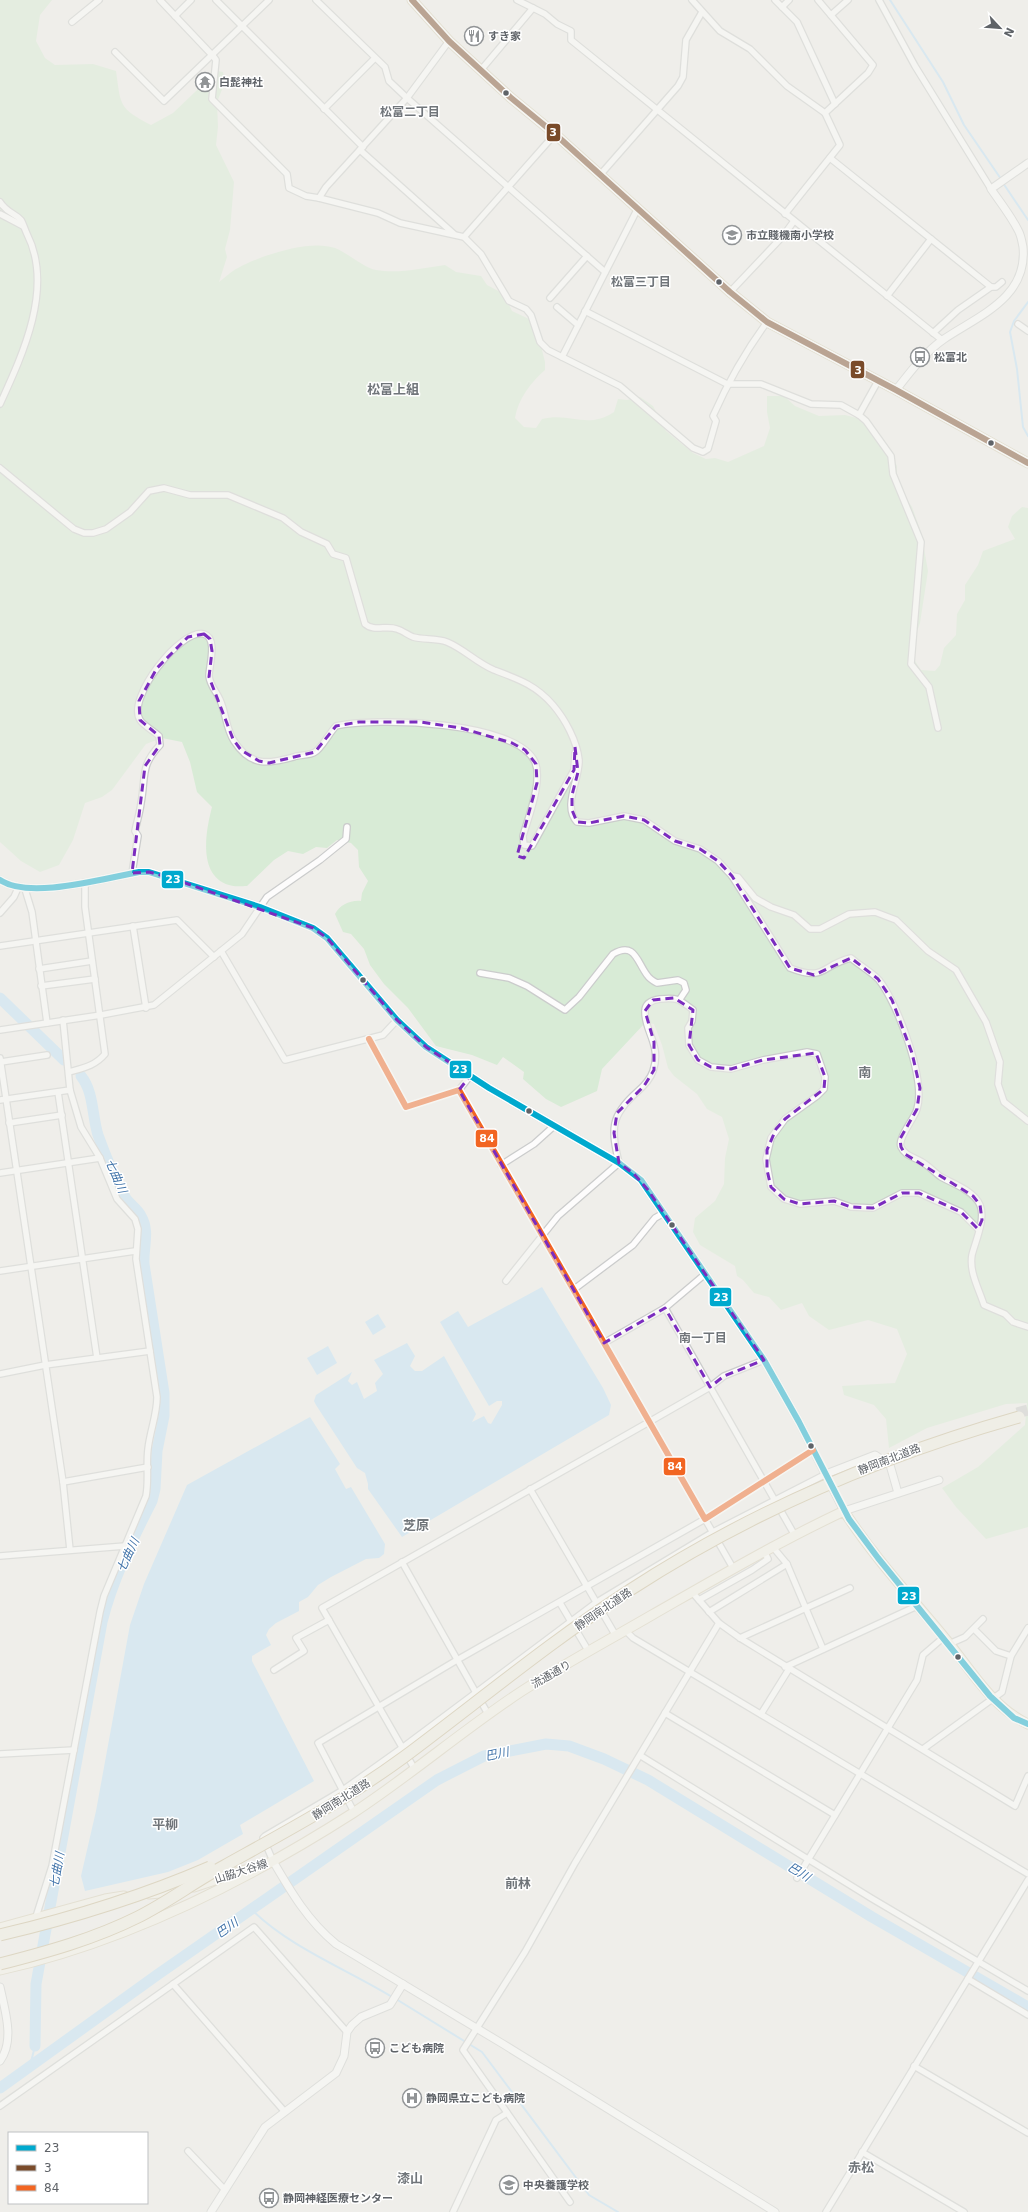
<svg xmlns="http://www.w3.org/2000/svg" width="1028" height="2212" viewBox="0 0 1028 2212" font-family="'DejaVu Sans','Noto Sans JP',sans-serif">
	<style>
		.green { fill: #d8ebd6 }
		.water { fill: #bfe0f9 }
		.lines { fill: none; stroke-linecap: round; stroke-linejoin: round }
		.stream { stroke: #bfe0f9; stroke-width: 2 }
		.river { stroke: #bfe0f9; stroke-width: 11 }
		.motorway-tunnel { stroke: #cbcbca; stroke-width: 11; stroke-dasharray: 11 5.5; stroke-linecap: butt }
		.minor-casing { stroke: #cbcccc; stroke-width: 8 }
		.tertiary-casing { stroke: #cbcccc; stroke-width: 9 }
		.primary-casing { stroke: #d7ceb8; stroke-width: 11 }
		.minor { stroke: #fdfcfc; stroke-width: 5.5 }
		.tertiary { stroke: #fdfcfc; stroke-width: 7 }
		.primary { stroke: #f4f2e9; stroke-width: 9 }
		.motorway-bridge-casing { stroke: #c8b996; stroke-width: 13; stroke-linecap: butt }
		.motorway-bridge { stroke: #f0ede3; stroke-width: 11 }
		.bus-1-casing { stroke: #fff; stroke-width: 9 }
		.bus-2-casing { stroke: #fff; stroke-width: 9 }
		.bus-3-casing { stroke: #fff; stroke-width: 9 }
		.bus-1 { stroke: #00a9ce; stroke-width: 6 }
		.bus-2 { stroke: #7a4b2a; stroke-width: 6 }
		.bus-3 { stroke: #f26522; stroke-width: 6 }
		.marked { fill: none; stroke: #7b2cbf; stroke-width: 3; stroke-dasharray: 8 5; stroke-linejoin: round }
		.bus-dot { fill: #5f6368; stroke: #fff; stroke-width: 1.5 }
		.labels { text-anchor: middle; stroke-width: 3; stroke-linejoin: round; paint-order: stroke }
		.poi-label { font-size: 11px; font-weight: bold; fill: #5f6368; stroke: #fff; text-anchor: start }
		.street-label { font-size: 11px; fill: #5f6368; stroke: #fff }
		.neighbourhood-label { font-size: 12px; font-weight: bold; fill: #70757a; stroke: #fff }
		.water-label { font-size: 12px; font-style: italic; fill: #4174aa; stroke: #fff }
		.quarter-label { font-size: 13px; font-weight: bold; fill: #70757a; stroke: #fff }
		.line-badge { stroke: #fff; stroke-width: 1.5 }
		.badge-label { font-size: 11px; text-anchor: middle; font-weight: bold; fill: #fff }
	</style>
	<rect width="100%" height="100%" fill="#efeeea"/>
	<path class="green" d="M0,0H52L40,15L36,41L45,58L55,65L93,64L116,71C121,105 118,108 151,125L173,113L217,71L223,72L225,82L217,102L218,127L216,145L234,182L230,230L225,249L227,257L219,282C225,278 231,271 238,268C262,255 310,239 335,248C348,253 364,268 376,270C398,274 423,268 445,265L456,272L481,276L487,285L504,294L512,311L529,319L536,326L545,362V370C531,382 518,399 515,418L524,427L536,428L542,419C571,412 587,430 614,412L618,399L627,400L640,397L653,406L666,431L693,453L706,459L715,458L728,462L764,446L770,428L767,412V396H784L795,406L819,416L845,415L857,418L884,440L897,466V485L912,507L921,532L928,571L920,623L915,637L913,658L921,670L935,671L940,665L944,648L956,635L957,614L965,600V585L978,565L983,551L1015,539L1008,527L1012,516L1022,507L1028,508V1527L986,1539L956,1507L942,1488L978,1467L1025,1425L1027,1403L1006,1404L927,1428L889,1448L886,1419L874,1405L844,1395L842,1386L895,1383L907,1354L897,1329L868,1320L829,1330L809,1316L802,1303L781,1310L769,1297L754,1293L743,1280L737,1276L735,1266L700,1245L693,1232L695,1218L715,1201L724,1184L725,1158L729,1139L722,1117L707,1109L697,1094L674,1076L668,1068L662,1045L654,1024L645,1023L602,1069L597,1091L561,1107L546,1099L523,1079L524,1072L503,1057L497,1065L472,1055L436,1046L408,1008L384,984L370,965L364,949L351,934L343,932L335,914C340,905 350,900 361,901L362,893L368,881L359,867L358,850L351,843L337,840L327,848L316,847L303,854L288,851L274,860L247,886C242,886 234,887 229,885C197,875 206,830 212,807L197,792L190,762L182,742L162,738L146,744L112,790L102,797L85,803L73,840L59,865L40,872L21,861L0,842Z"/>
	<g class="water">
		<path d="M542,1287L603,1388L611,1405L609,1415L402,1537L368,1489V1484L365,1473L357,1468L316,1405L314,1401L316,1395L352,1372L348,1381L352,1385L357,1382L364,1399L377,1391L375,1383L383,1374L374,1360L407,1343L415,1356L410,1366L415,1371H422L444,1356L476,1414L472,1422L484,1416L488,1423L491,1424L502,1405V1401H497L489,1406L440,1322L458,1311L468,1327Z"/>
		<path d="M378,1314L386,1327L373,1335L365,1322Z"/>
		<path d="M328,1346L337,1363L317,1375L307,1358Z"/>
		<path d="M310,1417L340,1464L335,1469L346,1489L351,1487L385,1544L384,1554L379,1558L366,1559L331,1577L318,1585L308,1597L299,1602V1611L276,1623L269,1629L266,1635L271,1645L252,1656V1661L314,1781L240,1825L243,1834L198,1860L168,1872L85,1891L81,1876L96,1811L130,1625L144,1584L187,1485Z"/>
	</g>
	<g class="lines">
		<g class="stream">
			<path d="M890,0L943,82L964,125L1001,179"/>
			<path d="M1003,183L1028,220"/>
			<path d="M1028,302L1014,321L1010,332L1017,369L1023,427L1028,436"/>
			<path d="M252,1910C289,1947 348,1970 392,1997"/>
			<path d="M396,1999L482,2052L589,2195L618,2212"/>
			<path d="M24,2071L31,2062L35,2046"/>
		</g>
		<g class="river">
			<path d="M0,998L64,1060"/>
			<path d="M35,2046L36,1984L102,1622C112,1581 133,1538 152,1501L155,1489L157,1451L164,1416V1393L144,1264C143,1248 150,1231 141,1216C138,1209 129,1204 125,1197C117,1185 103,1149 98,1135C92,1116 94,1092 81,1076"/>
			<path d="M0,2088L157,1975L437,1780L484,1756L546,1744L569,1746L604,1759L648,1780L872,1917L1028,2007"/>
		</g>
		<path class="motorway-tunnel" d="M1017,1413L1028,1410"/>
		<g class="minor-casing">
			<g id="minor">
				<path d="M160,0L213,56L216,60L212,99L287,174L289,188L306,196L319,198L378,213L400,223L464,237L481,254L509,301L526,309L531,315L540,342L548,350L620,386L693,448L703,452L708,449L716,421L713,416C728,382 745,352 767,322"/>
				<path d="M216,0L363,147"/>
				<path d="M316,0L385,67L389,81L407,98L605,272"/>
				<path d="M517,0L545,14L557,24L571,31V40L942,340"/>
				<path d="M692,0L720,31L750,49L787,86L825,113L868,73L873,65L818,0"/>
				<path d="M775,0L797,22L835,104"/>
				<path d="M879,0L915,66L991,189"/>
				<path d="M782,7L789,0"/>
				<path d="M831,15L848,0"/>
				<path d="M175,16L191,0"/>
				<path d="M72,22L99,0"/>
				<path d="M115,52L164,101L269,0"/>
				<path d="M481,70L533,8"/>
				<path d="M324,109L375,58"/>
				<path d="M360,150L454,234"/>
				<path d="M830,158L991,287H996L1002,282"/>
				<path d="M600,175L678,86L683,77L686,40L702,12"/>
				<path d="M319,198L326,187L407,98L449,41"/>
				<path d="M0,202C7,213 15,213 21,220C23,223 25,230 27,234C54,287 23,354 0,404"/>
				<path d="M0,214L23,226"/>
				<path d="M785,214L840,145L825,113"/>
				<path d="M464,237L555,134"/>
				<path d="M730,292L783,236L794,221"/>
				<path d="M887,296L931,239"/>
				<path d="M550,298L587,256"/>
				<path d="M557,307L578,325"/>
				<path d="M585,311L727,384H761L811,404L841,405L859,415"/>
				<path d="M1018,324L1028,331"/>
				<path d="M933,333L958,310L991,287"/>
				<path d="M562,357L638,208"/>
				<path d="M878,381L859,415L866,421L891,456L893,474L921,542L911,664L929,687L938,728"/>
				<path d="M0,468L58,516L74,529L84,533H93L106,529L130,512L149,491L164,488L190,495H228L283,518L301,532L327,544L333,554L346,558L365,624C374,632 386,625 397,629C403,631 408,635 413,637C424,640 436,638 447,642C464,649 477,663 494,670C518,679 536,685 553,705C565,719 577,741 579,760C580,779 562,806 577,822L589,823L624,816L644,820L675,841L700,849L718,861L732,876L790,968C826,982 821,965 851,958C859,965 873,973 879,980C898,1004 926,1080 917,1109C915,1118 897,1138 901,1147C905,1156 914,1157 922,1162C929,1166 935,1173 941,1177C954,1184 974,1191 980,1205C986,1219 975,1242 972,1255C969,1272 979,1289 984,1305L1005,1314L1013,1322L1028,1327"/>
				<path d="M132,873L138,836L135,831C137,821 140,812 141,803C146,776 140,766 160,745L159,736C154,731 144,726 140,720C126,698 181,628 204,634C218,638 209,666 209,676C210,686 217,692 220,700C226,713 226,729 234,741C252,769 270,763 297,756C302,755 311,755 315,752C321,749 330,732 336,726C375,717 517,721 535,762C543,781 528,818 523,836L524,845L532,846L574,770L575,753"/>
				<path d="M732,876L738,877L755,898L771,907L794,915L810,929H820L849,914L875,912L896,920L928,951L956,970L986,1022L1000,1062L998,1084L1004,1102L1028,1121"/>
				<path d="M25,889L32,912L47,1023"/>
				<path d="M0,913L14,897L18,888"/>
				<path d="M133,926L146,1008"/>
				<path d="M0,946L177,920L214,957"/>
				<path d="M221,951L285,1060L383,1035L397,1020"/>
				<path d="M39,969L92,961"/>
				<path d="M480,973L509,978L527,986L565,1010L579,997L613,954C635,941 637,962 647,975C649,978 653,981 657,983L678,980L684,983L686,990L680,999"/>
				<path d="M41,986L95,979"/>
				<path d="M0,1030L101,1015L154,1005L242,934L267,897L320,860L346,839L347,827"/>
				<path d="M369,1039L406,1107L459,1090L705,1519L813,1450"/>
				<path d="M0,1058L63,1482L70,1550"/>
				<path d="M1,1062L47,1055"/>
				<path d="M69,1072C83,1068 95,1066 105,1054L85,907V882"/>
				<path d="M459,1090L470,1076"/>
				<path d="M58,1092L97,1358"/>
				<path d="M0,1100L70,1090"/>
				<path d="M9,1123L62,1115"/>
				<path d="M501,1165L534,1144L554,1126"/>
				<path d="M0,1173L100,1158"/>
				<path d="M0,1271L135,1251"/>
				<path d="M506,1281L558,1216L619,1163C611,1129 610,1116 637,1092C644,1086 650,1080 653,1071C662,1045 644,1031 645,1011C645,1003 653,1000 660,999C677,997 679,999 693,1010L692,1021L688,1028L689,1045L698,1060L711,1067L731,1069L763,1060L807,1052L817,1054L825,1077L824,1089L817,1096L785,1119L771,1138L766,1159L771,1187L784,1199L800,1204L834,1201L851,1207L873,1208L902,1193H919L961,1212L978,1229"/>
				<path d="M573,1290L633,1245L655,1218L664,1213"/>
				<path d="M665,1308L794,1534"/>
				<path d="M604,1343L665,1308L704,1275"/>
				<path d="M0,1374L45,1365L150,1351"/>
				<path d="M63,1482L148,1467"/>
				<path d="M530,1489L616,1636"/>
				<path d="M772,1546L787,1564L823,1649"/>
				<path d="M0,1556L125,1546"/>
				<path d="M402,1562L488,1714"/>
				<path d="M692,1592L719,1623L740,1638L1015,1806L1028,1776"/>
				<path d="M699,1600L752,1570L768,1559L764,1551"/>
				<path d="M560,1603L589,1652"/>
				<path d="M709,1612L787,1564"/>
				<path d="M974,1629L996,1651L1011,1656"/>
				<path d="M625,1630L633,1638L1028,1874"/>
				<path d="M740,1638L850,1588"/>
				<path d="M949,1644L965,1637L983,1619"/>
				<path d="M785,1667L917,1606"/>
				<path d="M274,1670L304,1651L296,1638L329,1620"/>
				<path d="M665,1713L835,1815"/>
				<path d="M761,1714L789,1669"/>
				<path d="M923,1749L1002,1692L1011,1656L1028,1628"/>
				<path d="M0,1754L74,1750"/>
				<path d="M641,1756L871,1898L1028,1991"/>
				<path d="M414,1768L322,1608L649,1422L710,1387L724,1376L764,1360"/>
				<path d="M354,1812L318,1743L457,1660L705,1519L733,1568"/>
				<path d="M273,1861L263,1838L265,1836L343,1790L402,1748L597,1602L713,1532L826,1474"/>
				<path d="M797,1878L917,1680L923,1655L944,1637"/>
				<path d="M35,1920L52,1866L100,1612L104,1596L146,1496C149,1480 146,1465 148,1449C150,1431 157,1415 157,1397L136,1259L138,1229L135,1219L117,1199L100,1158L81,1127L70,1090L63,1020"/>
				<path d="M968,1979L1028,2015"/>
				<path d="M173,1984L285,2112"/>
				<path d="M914,2066L1028,2133"/>
				<path d="M0,2106L254,1927L347,2032"/>
				<path d="M188,2151L225,2190"/>
				<path d="M862,2152L964,2212"/>
				<path d="M570,2202L463,2050L525,1952L575,1863L719,1623"/>
				<path d="M453,2212L496,2120L507,2113"/>
				<path d="M826,2212L1028,1880"/>
			</g>
		</g>
		<g class="tertiary-casing">
			<g id="tertiary">
				<path d="M896,390C910,372 925,352 944,339C978,316 1028,298 1023,247C1022,242 1021,235 1018,230C1011,216 1000,202 991,189L1028,163"/>
				<path d="M0,880C29,900 105,878 139,872H149L260,907L313,928L327,938L397,1020L426,1047L489,1088L619,1163L641,1180L764,1360L799,1422L844,1511L939,1480"/>
				<path d="M826,1474L875,1455L890,1465L898,1493"/>
				<path d="M273,1861C291,1892 308,1921 336,1944L503,2044L775,2212"/>
				<path d="M0,1987C5,2011 15,2040 0,2061"/>
				<path d="M211,2212L265,2127L336,2073L344,2056L347,2032L352,2025L361,2017L390,2005L403,1984"/>
			</g>
		</g>
		<g class="primary-casing">
			<g id="primary">
				<path d="M412,0L449,41L510,97L555,134L730,292L767,322L896,390L1028,463"/>
				<path d="M194,1887L245,1870"/>
				<path d="M149,1894L182,1891"/>
				<path d="M0,1928L105,1899L124,1896"/>
				<path d="M0,1970C126,1942 245,1882 353,1813C411,1775 464,1729 522,1691C564,1664 609,1640 652,1615C715,1579 778,1542 844,1511C873,1556 910,1596 944,1637C970,1668 991,1707 1028,1724"/>
			</g>
		</g>
		<use href="#minor" class="minor"/>
		<use href="#tertiary" class="tertiary"/>
		<use href="#primary" class="primary"/>
		<g class="motorway-bridge-casing">
			<g id="motorway-bridge">
				<path d="M0,1935C72,1918 143,1896 210,1867"/>
				<path d="M0,1964C47,1952 94,1939 138,1917C168,1902 194,1882 224,1866C285,1832 347,1799 404,1757C479,1701 551,1641 630,1590C750,1512 881,1456 1019,1417"/>
			</g>
		</g>
		<use href="#motorway-bridge" class="motorway-bridge"/>
		<g class="bus-1-casing">
			<path id="bus-1" d="M0,880C29,900 105,878 139,872H149L260,907L313,928L327,938L397,1020L426,1047L489,1088L619,1163L641,1180L764,1360L799,1422L849,1519L878,1558L990,1696L1014,1718L1028,1724"/>
		</g>
		<g class="bus-2-casing">
			<path id="bus-2" d="M412,0L449,41L510,97L555,134L730,292L767,322L896,390L1028,463"/>
		</g>
		<g class="bus-3-casing">
			<path id="bus-3" d="M369,1039L406,1107L459,1090L705,1519L813,1450"/>
		</g>
		<use href="#bus-1" class="bus-1"/>
		<use href="#bus-2" class="bus-2"/>
		<use href="#bus-3" class="bus-3"/>
	</g>
	<path d="M0 0H1028V2212H0ZM204,634L210,639L212,651L209,677L233,739L241,750L259,761L269,763L315,752L336,726L359,722H420L461,728L512,743L525,750L536,764L537,783L517,856L524,858L574,770L575,747L578,772L572,795V810L577,822L589,823L624,816L644,820L675,841L700,849L718,861L732,876L790,968L814,975L851,958L878,979L892,1000L912,1053L920,1088L917,1109L900,1139L901,1147L905,1154L973,1196L980,1205L982,1220L978,1229L961,1212L919,1193H902L873,1208L851,1207L834,1201L800,1204L784,1199L771,1187L767,1170V1150L776,1129L785,1119L824,1089L825,1077L816,1053L763,1060L731,1069L711,1067L698,1060L689,1045L693,1010L674,998L653,1000L645,1011L654,1042V1070L644,1086L617,1113L614,1133L619,1163L634,1174L648,1190L764,1360L724,1376L710,1387L665,1308L604,1343L459,1090L470,1076L426,1047L397,1020L327,938L313,928L171,878L149,872L132,873L145,766L160,745L159,736L140,720L139,701L157,668L188,637Z" fill="#efeeea" fill-opacity=".55" fill-rule="evenodd"/>
	<path class="marked" d="M204,634L210,639L212,651L209,677L233,739L241,750L259,761L269,763L315,752L336,726L359,722H420L461,728L512,743L525,750L536,764L537,783L517,856L524,858L574,770L575,747L578,772L572,795V810L577,822L589,823L624,816L644,820L675,841L700,849L718,861L732,876L790,968L814,975L851,958L878,979L892,1000L912,1053L920,1088L917,1109L900,1139L901,1147L905,1154L973,1196L980,1205L982,1220L978,1229L961,1212L919,1193H902L873,1208L851,1207L834,1201L800,1204L784,1199L771,1187L767,1170V1150L776,1129L785,1119L824,1089L825,1077L816,1053L763,1060L731,1069L711,1067L698,1060L689,1045L693,1010L674,998L653,1000L645,1011L654,1042V1070L644,1086L617,1113L614,1133L619,1163L634,1174L648,1190L764,1360L724,1376L710,1387L665,1308L604,1343L459,1090L470,1076L426,1047L397,1020L327,938L313,928L171,878L149,872L132,873L145,766L160,745L159,736L140,720L139,701L157,668L188,637Z"/>
	<defs>
		<g id="restaurant-ring" transform="scale(1)"><circle r="9.5" fill="#fff" stroke="#919496" stroke-width="1.5"/><path d="M-5-6h1v4h1v-4h1v4h1v-4h1v5L-1.5 .5V6h-2V.5L-5-1ZM5-6V6H3V1.5H1.5Q1.5-4 5-6Z" fill="#919496"/></g>
		<g id="temple-ring" transform="scale(1)"><circle r="9.5" fill="#fff" stroke="#919496" stroke-width="1.5"/><path d="M0-6L5-2H3V0L6.5 2.5H4V6H1.5V3h-3V6H-4V2.5H-6.5L-3 0V-2H-5Z" fill="#919496"/></g>
		<g id="school-ring" transform="scale(1)"><circle r="9.5" fill="#fff" stroke="#919496" stroke-width="1.5"/><path d="M0-5L7-2L0 1L-7-2ZM-4 1L0 2.5L4 1V4Q0 6-4 4Z" fill="#919496"/></g>
		<g id="bus-ring" transform="scale(1)"><circle r="9.5" fill="#fff" stroke="#919496" stroke-width="1.5"/><path d="M-5-6H5V4H4V6H2V4H-2V6H-4V4H-5ZM-3.5-4V0h7V-4ZM-3.5 1.2v1.5H-2V1.2ZM2 1.2v1.5H3.5V1.2Z" fill="#919496"/></g>
		<g id="hospital-ring" transform="scale(1)"><circle r="9.5" fill="#fff" stroke="#919496" stroke-width="1.5"/><path d="M-5-5h3v3.5h4V-5h3V5h-3V1.5h-4V5h-3Z" fill="#919496"/></g>
	</defs>
	<g fill-rule="evenodd">
		<use href="#restaurant-ring" x="474" y="36"/>
		<use href="#temple-ring" x="205" y="82"/>
		<use href="#school-ring" x="732" y="235"/>
		<use href="#bus-ring" x="920" y="357"/>
		<use href="#bus-ring" x="375" y="2048"/>
		<use href="#hospital-ring" x="412" y="2098"/>
		<use href="#school-ring" x="509" y="2185"/>
		<use href="#bus-ring" x="269" y="2198"/>
	</g>
	<g class="bus-dot">
		<circle cx="506" cy="93" r="3.5"/>
		<circle cx="719" cy="282" r="3.5"/>
		<circle cx="991" cy="443" r="3.5"/>
		<circle cx="363" cy="980" r="3.5"/>
		<circle cx="529" cy="1111" r="3.5"/>
		<circle cx="672" cy="1225" r="3.5"/>
		<circle cx="811" cy="1446" r="3.5"/>
		<circle cx="958" cy="1657" r="3.5"/>
	</g>
	<g class="labels">
		<g class="poi-label">
			<text x="488" y="40">すき家</text>
			<text x="219" y="86">白髭神社</text>
			<text x="746" y="239">市立賤機南小学校</text>
			<text x="934" y="361">松富北</text>
			<text x="389" y="2052">こども病院</text>
			<text x="426" y="2102">静岡県立こども病院</text>
			<text x="523" y="2189">中央養護学校</text>
			<text x="283" y="2202">静岡神経医療センター</text>
		</g>
		<g class="street-label">
			<text transform="translate(889 1459) rotate(-21)" y="4">静岡南北道路</text>
			<text transform="translate(603 1609) rotate(-34)" y="4">静岡南北道路</text>
			<text transform="translate(551 1674) rotate(-30)" y="4">流通通り</text>
			<text transform="translate(341 1799) rotate(-32)" y="4">静岡南北道路</text>
			<text transform="translate(241 1871) rotate(-18)" y="4">山脇大谷線</text>
		</g>
		<g class="neighbourhood-label">
			<text x="410" y="116">松富二丁目</text>
			<text x="641" y="286">松富三丁目</text>
			<text x="703" y="1342">南一丁目</text>
		</g>
		<g class="water-label">
			<text transform="translate(116 1176) rotate(67)" y="4">七曲川</text>
			<text transform="translate(128 1555) rotate(-65)" y="4">七曲川</text>
			<text transform="translate(497 1754) rotate(-12)" y="4">巴川</text>
			<text transform="translate(57 1870) rotate(-80)" y="4">七曲川</text>
			<text transform="translate(799 1872) rotate(31)" y="4">巴川</text>
			<text transform="translate(227 1928) rotate(-35)" y="4">巴川</text>
		</g>
		<g class="quarter-label">
			<text x="393" y="394">松富上組</text>
			<text x="865" y="1077">南</text>
			<text x="416" y="1530">芝原</text>
			<text x="165" y="1829">平柳</text>
			<text x="518" y="1888">前林</text>
			<text x="861" y="2172">赤松</text>
			<text x="410" y="2183">漆山</text>
		</g>
	</g>
	<g class="line-badge">
		<rect x="546" y="123" width="15" height="19" rx="4" fill="#7a4b2a"/>
		<rect x="850" y="360" width="15" height="19" rx="4" fill="#7a4b2a"/>
		<rect x="161" y="870" width="23" height="19" rx="4" fill="#00a9ce"/>
		<rect x="449" y="1060" width="23" height="19" rx="4" fill="#00a9ce"/>
		<rect x="475" y="1129" width="23" height="19" rx="4" fill="#f26522"/>
		<rect x="709" y="1287" width="23" height="20" rx="4" fill="#00a9ce"/>
		<rect x="663" y="1457" width="23" height="19" rx="4" fill="#f26522"/>
		<rect x="897" y="1586" width="23" height="19" rx="4" fill="#00a9ce"/>
	</g>
	<g class="badge-label">
		<text x="553" y="136">3</text>
		<text x="858" y="374">3</text>
		<text x="173" y="883">23</text>
		<text x="460" y="1073">23</text>
		<text x="487" y="1142">84</text>
		<text x="721" y="1301">23</text>
		<text x="675" y="1470">84</text>
		<text x="909" y="1600">23</text>
	</g>
	<rect x="8" y="2132" width="140" height="72" fill="#ffffff" stroke="#bfc1c3"/>
	<rect x="16" y="2145" width="20" height="6" fill="#00a9ce" stroke="#bfc1c3"/>
	<text x="44" y="2152" font-size="12" fill="#5f6368">23</text>
	<rect x="16" y="2165" width="20" height="6" fill="#7a4b2a" stroke="#bfc1c3"/>
	<text x="44" y="2172" font-size="12" fill="#5f6368">3</text>
	<rect x="16" y="2185" width="20" height="6" fill="#f26522" stroke="#bfc1c3"/>
	<text x="44" y="2192" font-size="12" fill="#5f6368">84</text>
	<g transform="translate(1000 28) rotate(116)" stroke="#ffffff" stroke-width="3" paint-order="stroke">
	<path d="M0-3L7 15L0 10L-7 15Z" fill="#5f6368"/>
	<text y="-6" font-size="11" font-weight="bold" text-anchor="middle" fill="#5f6368">N</text>
	</g>
</svg>
